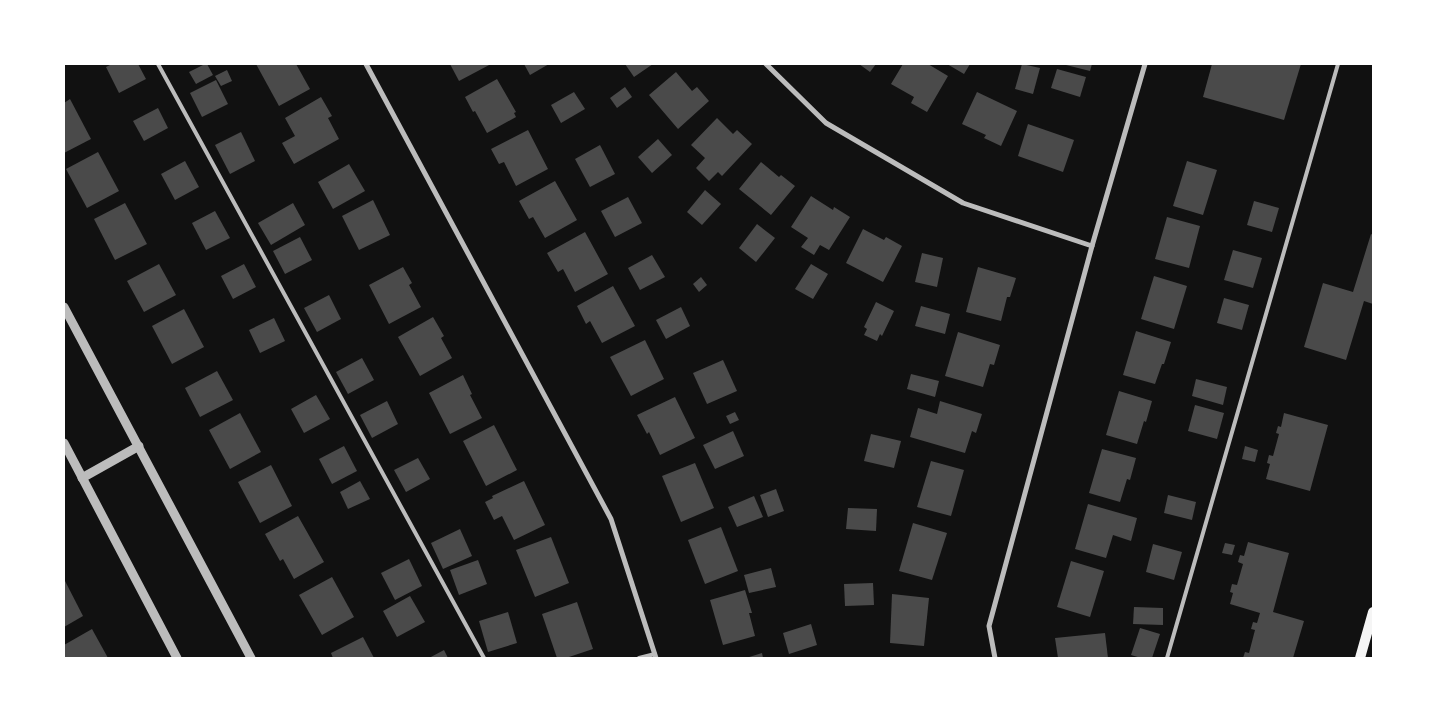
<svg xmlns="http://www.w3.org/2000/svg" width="1437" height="722" viewBox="0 0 1437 722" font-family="'Nunito Sans',sans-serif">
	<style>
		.building { fill: #4a4a4a }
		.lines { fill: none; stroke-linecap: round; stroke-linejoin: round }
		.service { stroke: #bcbcbc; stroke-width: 4 }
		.minor { stroke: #bcbcbc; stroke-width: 5 }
		.tertiary { stroke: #bcbcbc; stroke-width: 9 }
		.secondary { stroke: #f5f5f5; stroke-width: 10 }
	</style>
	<rect width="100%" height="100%" fill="#111"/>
	<g class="building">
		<path d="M112,64H138L146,79L119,93L106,67Z"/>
		<path d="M205,64H207L213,75L196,84L189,72Z"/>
		<path d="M256,64H296L310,89L279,106Z"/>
		<path d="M450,64H491L459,81Z"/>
		<path d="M524,64H549L530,75Z"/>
		<path d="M625,64H653L634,77Z"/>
		<path d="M859,64H876L870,72Z"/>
		<path d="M903,64H928L948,76L927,112L911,103L914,97L891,84Z"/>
		<path d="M947,64H970L964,74Z"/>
		<path d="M1022,64L1040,68L1033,94L1015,89Z"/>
		<path d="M1062,64H1092L1090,71Z"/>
		<path d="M1212,64H1301L1284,120L1203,97Z"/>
		<path d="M1057,69L1086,77L1080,97L1051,88Z"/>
		<path d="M227,70L232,81L221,86L215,76Z"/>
		<path d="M676,72L692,91L697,87L709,101L678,129L649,95Z"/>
		<path d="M497,79L516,112L514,113L516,117L487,133L475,111L473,112L465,97Z"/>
		<path d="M216,80L228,104L202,117L190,93Z"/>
		<path d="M625,87L632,97L617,108L610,98Z"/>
		<path d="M574,92L585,109L561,123L551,105Z"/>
		<path d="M977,92L1017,111L1001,146L984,138L986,135L962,124Z"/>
		<path d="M321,97L332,116L328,118L339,139L294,164L282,143L295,136L285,118Z"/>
		<path d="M70,99L91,139L64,153V103Z"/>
		<path d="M158,108L168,128L144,141L133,121Z"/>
		<path d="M717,118L733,134L737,130L752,144L722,176L718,172L709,181L696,168L705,158L691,145Z"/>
		<path d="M1028,124L1074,140L1063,172L1018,156Z"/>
		<path d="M528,130L548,169L516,186L504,162L499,164L491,149Z"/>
		<path d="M241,132L255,161L230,174L215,145Z"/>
		<path d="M658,139L672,155L652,173L638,157Z"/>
		<path d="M600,145L615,174L590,187L575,159Z"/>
		<path d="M98,152L119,191L87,208L66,169Z"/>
		<path d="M185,161L199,187L175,200L161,174Z"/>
		<path d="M1187,161L1217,170L1203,215L1173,206Z"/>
		<path d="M761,162L779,177L781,175L795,186L771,215L739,189Z"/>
		<path d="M349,164L365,191L333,209L318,182Z"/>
		<path d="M555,181L577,220L545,238L533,217L529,219L519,201Z"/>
		<path d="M705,190L721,204L702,225L687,212Z"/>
		<path d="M811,196L833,210L834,207L850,217L829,250L820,245L814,255L801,247L808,238L791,227Z"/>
		<path d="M628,197L642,223L615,237L601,211Z"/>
		<path d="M373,200L390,235L359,250L342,216Z"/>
		<path d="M1254,201L1279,208L1272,232L1247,225Z"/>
		<path d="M125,203L147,244L115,260L94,219Z"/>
		<path d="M293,203L305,225L271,245L258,223Z"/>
		<path d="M215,211L230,238L206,250L192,223Z"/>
		<path d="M1167,217L1200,226L1189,268L1155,259Z"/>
		<path d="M757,224L775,238L756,262L739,248Z"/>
		<path d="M863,229L884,240L886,237L902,246L883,282L846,263Z"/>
		<path d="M585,232L608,274L575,292L563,269L558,272L547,253Z"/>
		<path d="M1371,234L1373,235V304L1364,301L1346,360L1304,347L1323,283L1353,292Z"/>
		<path d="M300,237L312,260L285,274L273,251Z"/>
		<path d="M1233,250L1262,258L1253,288L1224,280Z"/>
		<path d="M922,253L943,258L937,287L915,282Z"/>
		<path d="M652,255L665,277L640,290L628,268Z"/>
		<path d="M159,264L176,295L144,312L127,281Z"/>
		<path d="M244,264L256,287L233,299L221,276Z"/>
		<path d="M811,264L828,274L813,299L795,289Z"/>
		<path d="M403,267L412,283L409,285L421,307L389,324L369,285Z"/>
		<path d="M978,267L1016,278L1010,297H1007L1001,321L966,312Z"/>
		<path d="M1154,276L1187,286L1174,329L1141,319Z"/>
		<path d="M701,277L707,285L699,292L693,284Z"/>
		<path d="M613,286L635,326L602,343L590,321L586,324L577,306Z"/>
		<path d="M329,295L341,319L317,332L304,308Z"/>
		<path d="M1224,298L1249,305L1242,330L1217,323Z"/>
		<path d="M876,302L894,311L882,336L880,334L877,341L864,335L867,329L864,327Z"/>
		<path d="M921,306L950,314L945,334L915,326Z"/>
		<path d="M681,307L690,326L666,339L656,320Z"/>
		<path d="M184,309L204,347L172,364L152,326Z"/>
		<path d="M433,317L444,336L441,338L452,358L420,376L398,337Z"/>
		<path d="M274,318L285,341L260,353L249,330Z"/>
		<path d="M1136,331L1171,342L1164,364H1162L1155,384L1123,375Z"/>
		<path d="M958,332L1000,345L994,365L990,364L983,387L945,376Z"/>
		<path d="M645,340L664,379L631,396L610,357Z"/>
		<path d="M362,358L374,380L348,394L336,372Z"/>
		<path d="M723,360L737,391L707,404L693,373Z"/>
		<path d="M217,371L233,400L200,417L185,388Z"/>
		<path d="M911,374L939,381L935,397L907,389Z"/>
		<path d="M463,375L472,394L470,395L482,418L450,434L429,393Z"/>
		<path d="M1196,379L1227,387L1223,405L1192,396Z"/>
		<path d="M1119,391L1152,401L1146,422L1144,421L1137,444L1106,435Z"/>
		<path d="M316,395L330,419L304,433L291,409Z"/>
		<path d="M675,397L695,438L660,455L649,432L647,434L637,415Z"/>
		<path d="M387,401L398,424L372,438L360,415Z"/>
		<path d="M940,401L982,414L976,433L972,431L965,453L910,437L918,408L937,414Z"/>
		<path d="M1195,405L1224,413L1217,439L1188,431Z"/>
		<path d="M735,412L739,420L730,424L726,416Z"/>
		<path d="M240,413L261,452L230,469L209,430Z"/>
		<path d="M1284,413L1328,425L1310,491L1266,479L1270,464L1267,463L1269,455L1273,456L1279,434L1276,433L1278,426L1281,427Z"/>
		<path d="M494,425L517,470L486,486L463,441Z"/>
		<path d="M733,431L744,456L715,469L703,445Z"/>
		<path d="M871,434L901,441L894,468L864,461Z"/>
		<path d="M344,446L357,471L332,484L319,459Z"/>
		<path d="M1245,446L1258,450L1255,462L1242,459Z"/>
		<path d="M1102,449L1136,458L1130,480L1127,479L1120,502L1089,493Z"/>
		<path d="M418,458L430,479L406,492L394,470Z"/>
		<path d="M931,461L964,470L951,516L917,507Z"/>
		<path d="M695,463L714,508L681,522L662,476Z"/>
		<path d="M271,465L292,506L260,523L238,482Z"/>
		<path d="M360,481L370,499L348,509L340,492Z"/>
		<path d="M524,481L545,525L514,540L502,516L494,520L485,502L493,498L492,496Z"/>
		<path d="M776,489L784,511L768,517L760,495Z"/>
		<path d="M1168,495L1196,502L1192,520L1164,513Z"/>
		<path d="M754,496L763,517L737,527L728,507Z"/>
		<path d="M1088,504L1137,518L1131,541L1113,535L1106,558L1075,549Z"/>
		<path d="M848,508L877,509L876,531L846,529Z"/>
		<path d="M298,516L324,562L294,579L283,559L280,561L265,534Z"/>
		<path d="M913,523L947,533L932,580L899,571Z"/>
		<path d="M721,527L738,571L705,584L688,540Z"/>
		<path d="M460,529L472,556L443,569L431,543Z"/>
		<path d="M551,537L569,583L535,597L516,550Z"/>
		<path d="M1248,542L1289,553L1273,612L1304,621L1293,658H1243L1245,652L1249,653L1255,630L1251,629L1253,622L1257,623L1260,613L1230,604L1233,593L1230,592L1232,584L1237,585L1243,564L1238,562L1240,555L1244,556Z"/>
		<path d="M1225,543L1235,545L1232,555L1222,553Z"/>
		<path d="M1153,544L1182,552L1174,580L1146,572Z"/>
		<path d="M409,559L422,586L395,600L381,573Z"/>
		<path d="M478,560L487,584L459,595L450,570Z"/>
		<path d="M1071,561L1104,571L1090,617L1057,607Z"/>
		<path d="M771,568L776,587L749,593L744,575Z"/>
		<path d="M332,577L354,617L322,635L299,595Z"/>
		<path d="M64,579L83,616L64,627Z"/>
		<path d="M873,583L874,605L845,606L844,584Z"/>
		<path d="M745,590L752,613H749L755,636L723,645L710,600Z"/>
		<path d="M892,594L929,598L924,646L890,643Z"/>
		<path d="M410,596L425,622L397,637L383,611Z"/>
		<path d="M577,602L593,649L566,658H557L542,614Z"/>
		<path d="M1134,607L1163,608V625L1133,624Z"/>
		<path d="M508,612L517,643L488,652L479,621Z"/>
		<path d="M811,624L817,645L789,654L783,633Z"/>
		<path d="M1140,628L1160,634L1152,658H1141L1131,655Z"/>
		<path d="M92,629L108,658H65L64,645Z"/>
		<path d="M1105,633L1108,658H1058L1055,638Z"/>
		<path d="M363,637L374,658H333L331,653Z"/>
		<path d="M444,650L448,658H429Z"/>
		<path d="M762,653L763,658H746Z"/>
	</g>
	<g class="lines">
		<g class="service">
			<path d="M158,64L484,658"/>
			<path d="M639,658L655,654"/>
			<path d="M1167,658L1338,64"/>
		</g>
		<g class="minor">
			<path d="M366,64L611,519L656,658"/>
			<path d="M766,64L826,123L963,203L1092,246"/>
			<path d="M995,658L989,626L1092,246L1145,64"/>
		</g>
		<g class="tertiary">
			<path d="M64,307L251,658"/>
			<path d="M64,443L177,658"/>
			<path d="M82,478L139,446"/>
		</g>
		<path class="secondary" d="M1360,658L1373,612"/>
	</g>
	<rect width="1437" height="722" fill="none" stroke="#ffffff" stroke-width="130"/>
</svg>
